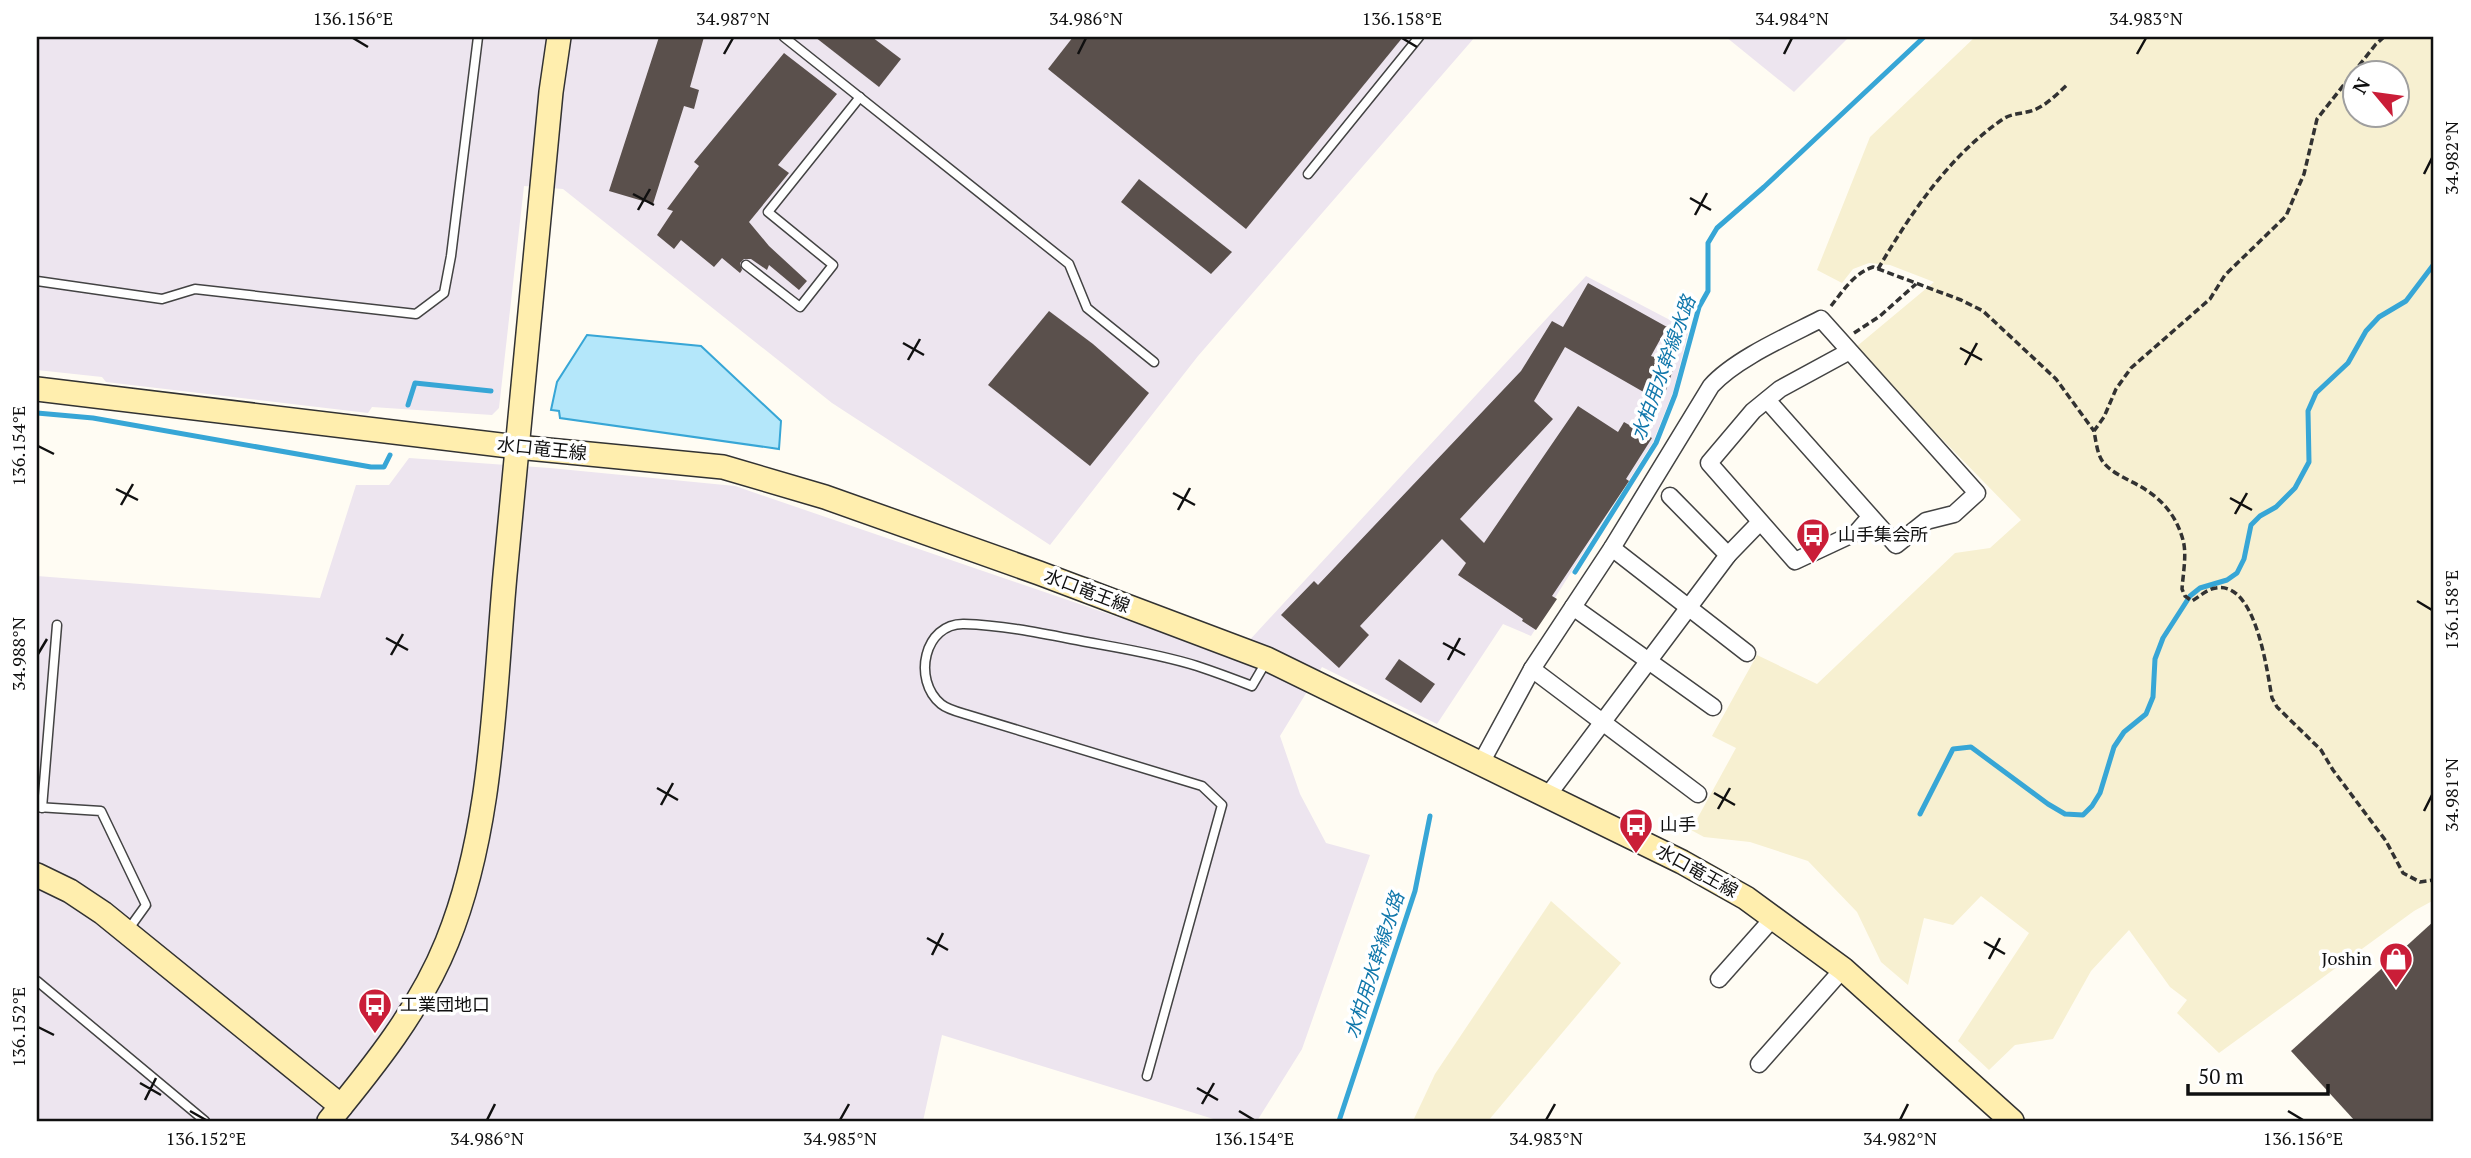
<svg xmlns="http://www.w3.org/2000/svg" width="2471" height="1158" viewBox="0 0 2471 1158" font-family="'PT Serif','Noto Sans JP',serif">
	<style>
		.industrial { fill: #ede5ef }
		.farmland { fill: #f7f0d1; fill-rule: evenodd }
		.water { fill: #b4e7fa; stroke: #37a6d6; stroke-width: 2 }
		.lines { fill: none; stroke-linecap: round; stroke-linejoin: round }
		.stream { stroke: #37a6d6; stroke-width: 5 }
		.building { fill: #5a504c }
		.lane-casing { stroke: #434343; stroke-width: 11 }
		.street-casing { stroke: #434343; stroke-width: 19 }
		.secondary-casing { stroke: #323232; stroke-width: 26 }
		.path { stroke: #323232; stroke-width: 3.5; stroke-dasharray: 7 3.5; stroke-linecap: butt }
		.lane { stroke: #fff; stroke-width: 8 }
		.street { stroke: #fff; stroke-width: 16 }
		.secondary { stroke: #ffeeae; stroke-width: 23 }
		.ticks { fill: none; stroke: #101010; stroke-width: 2.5 }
		.labels { text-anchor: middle; stroke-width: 7; stroke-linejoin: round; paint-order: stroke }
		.street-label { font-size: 18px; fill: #101010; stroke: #fff }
		.poi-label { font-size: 18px; fill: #101010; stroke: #fff; text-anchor: start }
		.water-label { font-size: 19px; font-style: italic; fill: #1077ab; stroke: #fff }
		.neatline { fill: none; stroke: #101010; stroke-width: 2.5 }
		.ticks-label { font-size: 18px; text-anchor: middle; fill: #101010 }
	</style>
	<rect width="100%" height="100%" fill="#fffcf3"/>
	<g class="industrial">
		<path d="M37,37H1475L1198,356L1050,545L832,403L563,189L524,186L499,408L492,415L372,407L368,413L106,382L102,377L37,370Z"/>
		<path d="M1726,37H1849L1794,92Z"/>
		<path d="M1586,276L1689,330L1673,392L1653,442L1531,636L1503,624L1437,724L1322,667L1280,736L1300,794L1326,843L1370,855L1302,1049L1257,1121H1220L942,1035L923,1121H37V576L320,598L356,485H389L409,458L550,468L735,486L1234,657Z"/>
	</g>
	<g class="farmland">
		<path d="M1975,37H2434V872L2431,874L2434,878V900L2414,911L2219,1053L2177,1013L2187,1000L2170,987L2129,930L2091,971L2053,1039L2015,1045L1989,1070L1958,1041L2029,933L1981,896L1953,925L1924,918L1908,985L1881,962L1857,912L1808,861L1750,842L1704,837L1691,830L1736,748L1712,736L1757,655L1817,684L1955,553L1990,548L2021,520L1862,357L1856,347L1934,282L1890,265L1869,263L1853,269L1842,283L1817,270L1870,137ZM2356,74H2398V116H2356Z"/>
		<path d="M1551,901L1621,963L1488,1121H1413L1435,1074Z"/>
	</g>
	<path class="water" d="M587,335L701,346L781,421L779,449L560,418L559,411L551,410L557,382Z"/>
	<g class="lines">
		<g class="stream">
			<path d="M408,405L415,383L491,391"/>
			<path d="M37,413L93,418L371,467H384L390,455"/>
			<path d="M1575,572L1656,443L1675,395L1699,307L1708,291V243L1717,228L1764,187L1924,37"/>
			<path d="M1920,814L1953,749L1971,747L2048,804L2065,814L2083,815L2092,806L2100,793L2114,747L2124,732L2146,714L2153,697L2155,659L2163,638L2190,596L2200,588L2227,580L2237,573L2244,559L2251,525L2260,516L2276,507L2295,488L2309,462L2308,411L2316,393L2348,363L2366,331L2379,317L2406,301L2434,264"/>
			<path d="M1339,1121L1415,891L1430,816"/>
		</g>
	</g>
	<g class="building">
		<path d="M659,37H704L690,87L699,90L694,109L684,106L653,204L609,191Z"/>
		<path d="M815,37H872L901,59L879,87Z"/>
		<path d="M1073,37H1403L1246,229L1048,69Z"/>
		<path d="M784,53L837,94L778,165L789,173L749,222L769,246L807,281L799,290L769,265L767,270L751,259H744L740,263L742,270L740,273L722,258L714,267L681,240L674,249L657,235L673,211L667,209L699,166L694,162Z"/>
		<path d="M1139,179L1232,252L1211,274L1121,202Z"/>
		<path d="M1588,283L1667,327L1651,356L1675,364L1662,402L1646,397L1647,394L1565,347L1534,401L1553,419L1460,519L1484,543L1578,406L1618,432L1624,422L1652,438L1626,479L1629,481L1552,596L1557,599L1536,630L1522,621L1523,619L1458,575L1466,563L1442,539L1360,626L1369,635L1339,668L1281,615L1314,581L1318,585L1521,371L1552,321L1563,327Z"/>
		<path d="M1049,311L1093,344L1149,393L1090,466L988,385Z"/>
		<path d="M1399,659L1435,684L1421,703L1385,679Z"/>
		<path d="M2434,921V1121H2355L2291,1051Z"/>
	</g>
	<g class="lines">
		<g class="lane-casing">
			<g id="lane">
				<path d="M784,37L1069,264L1087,308L1154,362"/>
				<path d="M1308,174L1419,37"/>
				<path d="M746,265L800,307L833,265L768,212L860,97"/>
				<path d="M37,281L162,299L195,289L416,314L444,293L451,256L478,37"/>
				<path d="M37,807L101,811L146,905L128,930"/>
				<path d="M42,808L57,625"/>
				<path d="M37,981L205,1121"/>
				<path d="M1147,1076L1222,805L1202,786L965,714C958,712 947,709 941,704C912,680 924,623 964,624C1000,625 1036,632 1071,639C1112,647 1156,653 1197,666C1215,672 1234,679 1252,686L1266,662"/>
			</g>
		</g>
		<g class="street-casing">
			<g id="street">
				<path d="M1848,352L1780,389L1753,411L1709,463L1795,561L1857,532L1870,517"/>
				<path d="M1670,496L1728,555"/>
				<path d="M1612,548L1747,653"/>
				<path d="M1573,607L1713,707"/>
				<path d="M1532,669L1698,794"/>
				<path d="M1481,763L1532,669L1612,548L1711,386C1735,359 1788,336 1821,319L1977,493L1954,514L1926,521L1896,545L1767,400"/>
				<path d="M1548,795L1728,555L1760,522"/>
				<path d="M1719,979L1774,917"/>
				<path d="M1759,1064L1843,969"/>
			</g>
		</g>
		<g class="secondary-casing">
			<g id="secondary">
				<path d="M37,389L517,447L723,467L825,497L1039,573L1267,659L1682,862L1746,898L1843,969L2012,1121"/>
				<path d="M37,875L70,891L103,913L341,1106"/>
				<path d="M329,1121C374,1066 420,1009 447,942C493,829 494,696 505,575C520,414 536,253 551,92L559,37"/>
			</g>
		</g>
		<g class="path">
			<path d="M2384,37L2376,44L2317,119L2304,174L2286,216L2225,275L2210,299L2131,368L2116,389L2104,417L2094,431C2096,441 2097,454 2103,462C2110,471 2121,476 2130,481C2157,494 2175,511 2183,540C2187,554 2183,574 2182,589L2185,596L2192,601C2199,597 2207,589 2216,588C2256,581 2267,671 2272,698L2277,707L2321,750L2333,770L2386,841L2403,873L2420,882L2434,880"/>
			<path d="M1878,269C1911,213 1948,157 2003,119C2012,113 2023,114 2034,110C2047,105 2058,93 2068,84"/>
			<path d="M1831,306C1843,291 1854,273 1873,267L1961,300L1983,311L2056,379L2094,431"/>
			<path d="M1854,333L1880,316L1916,284"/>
		</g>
		<use href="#lane" class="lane"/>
		<use href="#street" class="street"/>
		<use href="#secondary" class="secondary"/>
	</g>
	<path class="ticks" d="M353,38L368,47M1402,38L1417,47M724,54L733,38M1078,54L1086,38M1784,54L1792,38M2137,54L2146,38M2424,174L2432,158M633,194L654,205M1690,198L1711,210M638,210L650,189M1695,215L1707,193M903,343L924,355M1960,348L1982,360M908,360L920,339M1965,365L1977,343M38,446L54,454M116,489L138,500M1173,493L1195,505M2230,498L2252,510M121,505L133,484M1178,510L1190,488M2235,514L2247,493M2417,601L2432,610M386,638L408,650M1443,643L1465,655M38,654L47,639M391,655L403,634M1448,660L1460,638M657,788L678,800M1714,793L1735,805M661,805L673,783M1718,809L1730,788M2424,811L2432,795M927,938L948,950M1984,942L2005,954M932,955L943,933M1989,959L2000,938M38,1027L54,1035M140,1083L161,1095M1197,1088L1218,1100M145,1100L156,1078M1202,1104L1214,1083M190,1111L206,1120M1239,1111L1254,1120M2288,1111L2303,1120M487,1120L495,1104M840,1120L849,1104M1546,1120L1555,1104M1900,1120L1908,1104"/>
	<defs>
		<g id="bus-pin" transform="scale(1.75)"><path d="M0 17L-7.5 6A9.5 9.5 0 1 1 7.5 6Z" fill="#ca1e38" stroke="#fff"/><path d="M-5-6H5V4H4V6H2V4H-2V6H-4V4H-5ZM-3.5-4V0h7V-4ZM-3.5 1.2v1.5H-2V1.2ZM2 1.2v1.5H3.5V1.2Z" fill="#fff"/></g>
		<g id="shop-pin" transform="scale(1.75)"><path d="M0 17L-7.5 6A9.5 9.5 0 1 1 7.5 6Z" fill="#ca1e38" stroke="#fff"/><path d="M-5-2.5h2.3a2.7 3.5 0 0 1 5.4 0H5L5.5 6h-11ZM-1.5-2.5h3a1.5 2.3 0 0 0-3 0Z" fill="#fff"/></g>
	</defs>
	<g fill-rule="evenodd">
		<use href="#bus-pin" x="1813" y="535"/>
		<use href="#bus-pin" x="1636" y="825"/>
		<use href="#shop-pin" x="2396" y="959"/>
		<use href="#bus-pin" x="375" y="1005"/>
	</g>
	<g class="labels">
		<g class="street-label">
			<text transform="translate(542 449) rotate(6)" y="6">水口竜王線</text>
			<text transform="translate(1087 591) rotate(21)" y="6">水口竜王線</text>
			<text transform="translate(1697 871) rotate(29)" y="6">水口竜王線</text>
		</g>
		<g class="poi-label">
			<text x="1838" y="541">山手集会所</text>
			<text x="1660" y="831">山手</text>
			<text x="2372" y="965" text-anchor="end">Joshin</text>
			<text x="400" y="1011">工業団地口</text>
		</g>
		<g class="water-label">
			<text transform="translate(1663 368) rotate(-70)" y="7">水柏用水幹線水路</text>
			<text transform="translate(1374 965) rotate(-72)" y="7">水柏用水幹線水路</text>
		</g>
	</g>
	<rect width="2471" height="1158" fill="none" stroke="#ffffff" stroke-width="77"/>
	<g transform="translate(2376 94) rotate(299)"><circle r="33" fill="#ffffff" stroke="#9f9f9f" stroke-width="2"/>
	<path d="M0-5L12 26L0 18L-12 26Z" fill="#ca1e38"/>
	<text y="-10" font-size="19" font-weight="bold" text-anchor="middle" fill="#101010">N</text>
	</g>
	<path d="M2188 1084v10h140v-10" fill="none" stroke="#101010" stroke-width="3.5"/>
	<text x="2198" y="1084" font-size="21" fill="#101010" stroke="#ffffff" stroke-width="5" paint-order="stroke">50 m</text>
	<rect x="38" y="38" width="2394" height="1082" class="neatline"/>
	<g class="ticks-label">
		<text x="353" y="25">136.156°E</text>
		<text x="733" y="25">34.987°N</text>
		<text x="1086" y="25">34.986°N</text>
		<text x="1402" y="25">136.158°E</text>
		<text x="1792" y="25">34.984°N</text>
		<text x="2146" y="25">34.983°N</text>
		<text transform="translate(2452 158) rotate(-90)" y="6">34.982°N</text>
		<text transform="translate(19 446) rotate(-90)" y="6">136.154°E</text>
		<text transform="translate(2452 610) rotate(-90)" y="6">136.158°E</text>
		<text transform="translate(19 654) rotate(-90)" y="6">34.988°N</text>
		<text transform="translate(2452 795) rotate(-90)" y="6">34.981°N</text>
		<text transform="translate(19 1027) rotate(-90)" y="6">136.152°E</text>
		<text x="206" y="1145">136.152°E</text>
		<text x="487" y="1145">34.986°N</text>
		<text x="840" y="1145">34.985°N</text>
		<text x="1254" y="1145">136.154°E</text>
		<text x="1546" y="1145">34.983°N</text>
		<text x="1900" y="1145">34.982°N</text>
		<text x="2303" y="1145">136.156°E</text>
	</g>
</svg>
